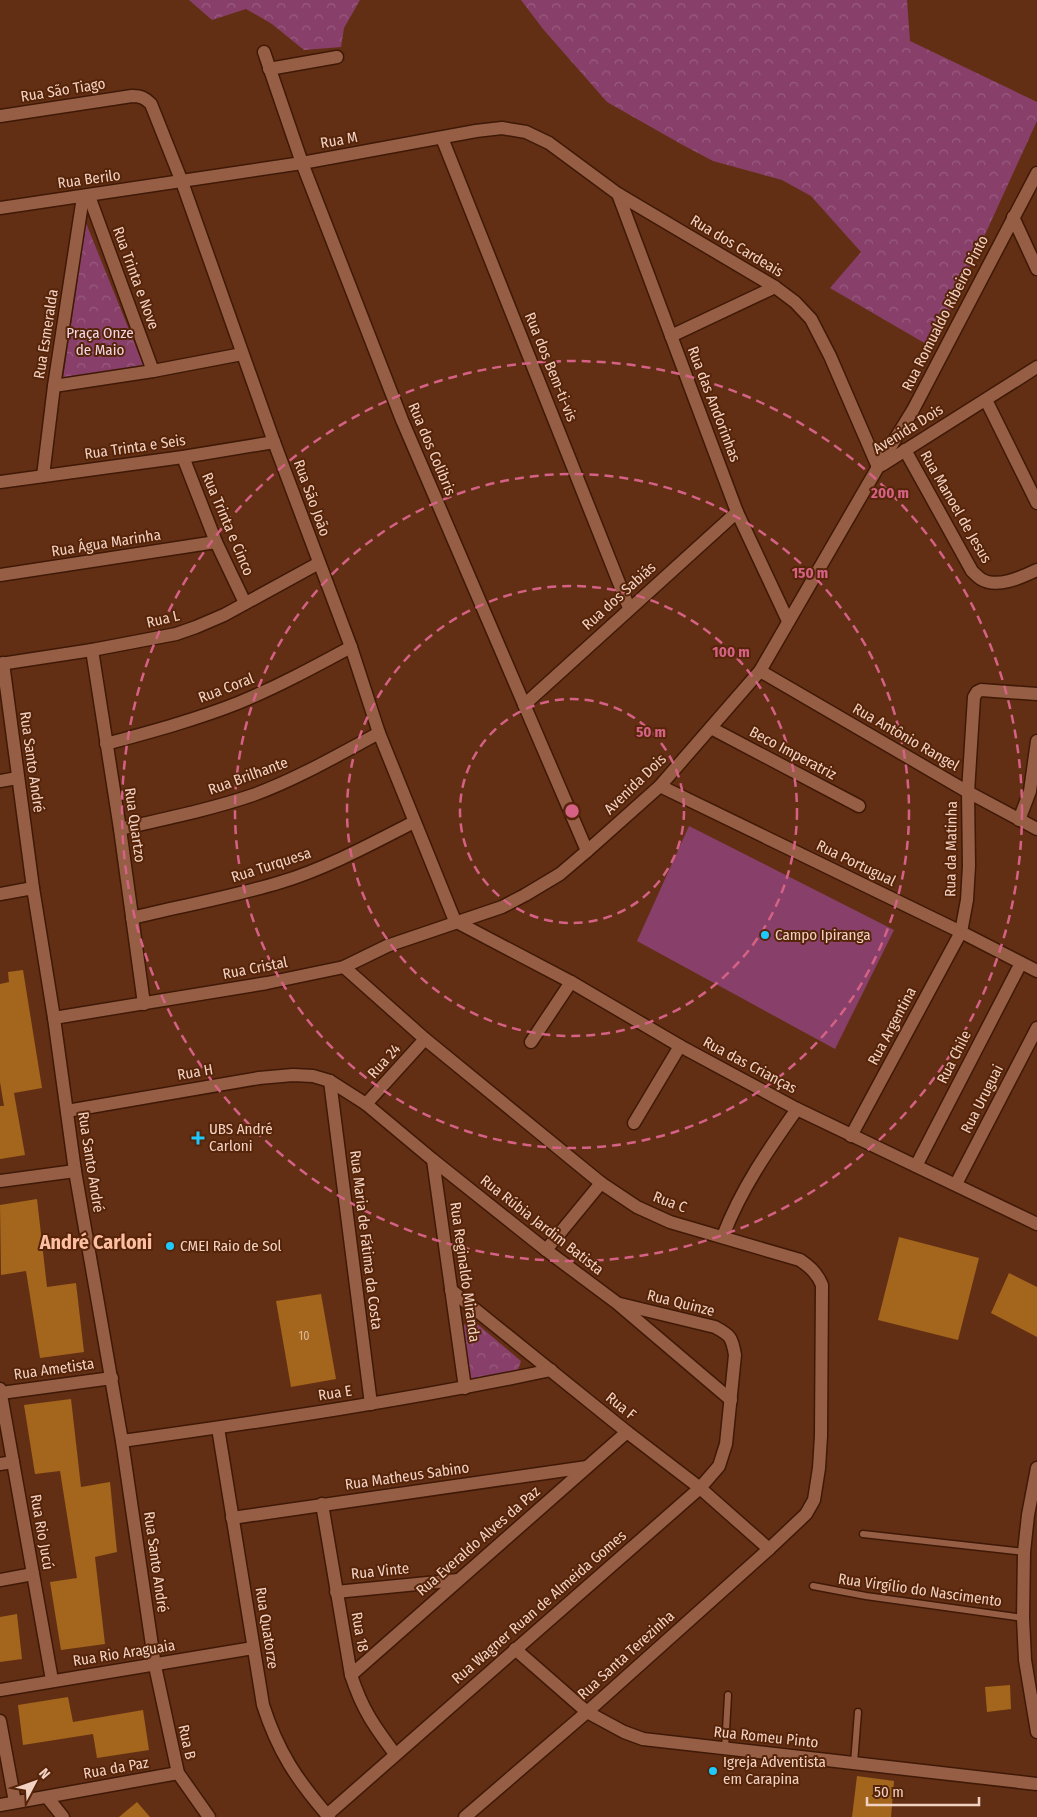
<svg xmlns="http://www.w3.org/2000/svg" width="1037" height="1817" viewBox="0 0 1037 1817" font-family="'Fira Sans Condensed',sans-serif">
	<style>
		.forest { fill: url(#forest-crowns) }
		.pitch { fill: #88406a }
		.building { fill: #a3661c }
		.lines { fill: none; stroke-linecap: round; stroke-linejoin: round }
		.service-casing { stroke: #3f1906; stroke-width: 9 }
		.minor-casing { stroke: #3f1906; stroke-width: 15 }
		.tertiary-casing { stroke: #3f1906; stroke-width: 15 }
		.service { stroke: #965e44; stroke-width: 6 }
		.minor { stroke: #965e44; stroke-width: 12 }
		.tertiary { stroke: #965e44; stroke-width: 12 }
		.ring { fill: none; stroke: #d56285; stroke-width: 2.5; stroke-dasharray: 9 6 }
		.poi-dot { fill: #1ec9fd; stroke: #562409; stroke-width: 2 }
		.labels { text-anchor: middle; stroke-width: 4; stroke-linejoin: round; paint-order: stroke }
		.number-label { font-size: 12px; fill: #deb799 }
		.street-label { font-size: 15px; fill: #f2d2c3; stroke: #562409 }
		.park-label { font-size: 15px; fill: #f2d7e5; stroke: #562409 }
		.poi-label { font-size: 15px; fill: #f2d2c3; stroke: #562409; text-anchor: start }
		.district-label { font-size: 20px; font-weight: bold; fill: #febfa2; stroke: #562409 }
		.centre { fill: #d56285; stroke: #562409; stroke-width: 2.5 }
		.ring-label { font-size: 15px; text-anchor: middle; font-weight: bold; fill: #d56285; stroke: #562409; stroke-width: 4; stroke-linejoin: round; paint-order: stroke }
	</style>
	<defs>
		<pattern id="forest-crowns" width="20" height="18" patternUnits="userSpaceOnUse" patternTransform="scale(1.25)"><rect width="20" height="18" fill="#88406a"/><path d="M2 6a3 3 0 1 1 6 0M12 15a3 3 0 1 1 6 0" fill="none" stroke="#995b7e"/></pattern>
	</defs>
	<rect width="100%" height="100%" fill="#622f15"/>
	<g class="forest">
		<path d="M189,0H360L344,28L341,47L304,50L272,24L246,9L212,20Z"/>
		<path d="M521,0H907L910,41L1037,102V121L933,348L830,288L861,252L811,196L782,180L713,161L681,144L607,102L543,29Z"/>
		<path d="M86,223L144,367L63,379Z"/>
		<path d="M476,1323L521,1361L518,1370L507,1376L469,1380L461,1325Z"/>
	</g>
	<path class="pitch" d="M689,826L894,930L835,1049L637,941Z"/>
	<g class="building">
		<path d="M23,970L42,1088L14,1093L25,1155L0,1159V1106H4L0,1082V984L9,982L8,972Z"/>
		<path d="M37,1199L47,1287L76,1283L84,1352L40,1358L26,1271L1,1275L0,1205Z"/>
		<path d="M899,1237L979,1258L958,1340L878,1320Z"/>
		<path d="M1009,1273L1037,1287V1337L991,1313Z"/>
		<path d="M321,1294L336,1379L291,1387L276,1301Z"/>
		<path d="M71,1399L81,1487L110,1482L117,1552L95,1557L105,1644L61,1650L50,1582L77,1578L60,1471L35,1474L24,1405Z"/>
		<path d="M17,1614L22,1659L0,1662V1617Z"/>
		<path d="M1010,1685L1011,1709L987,1712L985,1687Z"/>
		<path d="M68,1697L73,1722L143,1710L149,1750L97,1758L93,1734L23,1745L18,1705Z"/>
		<path d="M857,1776L894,1781L891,1817H852Z"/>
		<path d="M137,1802L150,1817H119Z"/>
	</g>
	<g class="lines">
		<g class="service-casing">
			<g id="service">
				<path d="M863,1534L1024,1552"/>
				<path d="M813,1586L866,1596L1023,1618"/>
				<path d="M725,1749L728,1695"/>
				<path d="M854,1763L858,1712"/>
			</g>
		</g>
		<g class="minor-casing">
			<g id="minor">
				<path d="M264,52L302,163L402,420L587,851"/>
				<path d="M269,69L337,57"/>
				<path d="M0,116L132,96C141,96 145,98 151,104L182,182L274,442L351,647L379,733L455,921"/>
				<path d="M442,138L629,608"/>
				<path d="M618,194L737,512L788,621"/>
				<path d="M89,196L153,371"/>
				<path d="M0,208L302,163L476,131L502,128L526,132L549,143L618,194L775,287L795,302L811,319L830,356L878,467"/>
				<path d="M1013,217L1037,269"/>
				<path d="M671,336L775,287"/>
				<path d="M54,386L153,371L242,354"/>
				<path d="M986,400L1037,503"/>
				<path d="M905,450L972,571C975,574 978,577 981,579C997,589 1022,577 1037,570"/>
				<path d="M183,457L216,542L245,603"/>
				<path d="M882,465L1037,367"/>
				<path d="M43,476L54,386L83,197"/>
				<path d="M0,482L183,457L274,442"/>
				<path d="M0,575L216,542"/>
				<path d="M92,650L120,829L144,1004"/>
				<path d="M3,663L33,888L54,1018L75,1171L122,1441L155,1666L178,1773L209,1817"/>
				<path d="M0,664L92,650L176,634L196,627L224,615L319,563"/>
				<path d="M760,671L968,792L1037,829"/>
				<path d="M524,705L737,512"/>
				<path d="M711,728L859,806"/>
				<path d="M106,744C150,732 195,720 238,703C277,687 314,667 351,647"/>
				<path d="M0,781L17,778"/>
				<path d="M660,786L961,932L1037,971"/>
				<path d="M1019,820L1030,791L1037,741"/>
				<path d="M120,829C164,819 209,810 253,795C297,779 338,755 379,733"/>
				<path d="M0,894L33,888"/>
				<path d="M132,918C181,906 232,897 281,882C325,869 373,843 414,822"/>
				<path d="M455,921L571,982L680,1046L797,1109L1037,1224"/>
				<path d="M344,967L425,1039L601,1183L637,1207L670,1222L800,1260C810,1267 817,1273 822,1285L821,1436L819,1468L814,1500L806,1514L769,1549L587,1712L465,1817"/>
				<path d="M54,1018L267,983L344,967L387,946L502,907L525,895L560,874L587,851L660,786L760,671L878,467L913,410L1037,173"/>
				<path d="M531,1042L571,982"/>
				<path d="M330,1081L371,1404"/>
				<path d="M366,1104L425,1039"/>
				<path d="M67,1111L259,1078L293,1075L313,1076L330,1081L366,1104L433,1160L546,1250L617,1303L731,1400"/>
				<path d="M634,1123L680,1046"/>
				<path d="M851,1136L961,932L967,900L969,866L968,792L974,697L977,692L981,690L1037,694"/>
				<path d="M433,1160L465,1388"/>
				<path d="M916,1166L1021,963"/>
				<path d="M0,1181L75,1171"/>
				<path d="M956,1184L1037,1028"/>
				<path d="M723,1236C741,1189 768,1150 797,1109"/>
				<path d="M546,1250L601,1183"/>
				<path d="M451,1290L627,1432L700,1488L769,1549"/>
				<path d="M0,1389L52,1680"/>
				<path d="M1,1393L112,1378"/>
				<path d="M218,1428L263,1705C278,1752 297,1780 329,1817"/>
				<path d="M122,1441C266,1421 409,1400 551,1370"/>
				<path d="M0,1464L13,1462"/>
				<path d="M322,1504L351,1675C362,1709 374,1726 395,1754"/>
				<path d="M232,1518L587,1467"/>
				<path d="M0,1580L33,1574"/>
				<path d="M336,1592L458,1580"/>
				<path d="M515,1649L587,1712L624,1732L643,1739L1037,1784"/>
				<path d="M351,1675L627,1432"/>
				<path d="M0,1690L253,1648"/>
				<path d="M0,1721L15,1802"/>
				<path d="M47,1797L63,1817"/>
				<path d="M0,1805L178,1773"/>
				<path d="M327,1815L700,1488L719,1466L726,1444L735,1355C732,1337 730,1335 715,1327L620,1304"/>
			</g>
		</g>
		<g class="tertiary-casing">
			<path id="tertiary" d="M1037,1468L1028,1515L1024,1552L1023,1618L1025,1660L1037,1732"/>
		</g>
		<use href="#service" class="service"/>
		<use href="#minor" class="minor"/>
		<use href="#tertiary" class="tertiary"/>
	</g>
	<g class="ring">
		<circle cx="572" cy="811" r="112"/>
		<circle cx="572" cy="811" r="225"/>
		<circle cx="572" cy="811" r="337"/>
		<circle cx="572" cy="811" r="450"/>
	</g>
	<g class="poi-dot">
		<circle cx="765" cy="935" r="5"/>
		<path d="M195.5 1130.5h5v5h5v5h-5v5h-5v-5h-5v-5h5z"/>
		<circle cx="170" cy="1246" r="5"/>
		<circle cx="713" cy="1771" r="5"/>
	</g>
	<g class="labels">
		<g class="number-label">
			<text x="304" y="1340">10</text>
		</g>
		<g class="street-label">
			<text transform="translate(63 90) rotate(-9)" y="5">Rua São Tiago</text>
			<text transform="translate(339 140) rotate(-10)" y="5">Rua M</text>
			<text transform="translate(89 179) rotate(-8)" y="5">Rua Berilo</text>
			<text transform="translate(737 246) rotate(31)" y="5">Rua dos Cardeais</text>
			<text transform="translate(136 278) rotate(70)" y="5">Rua Trinta e Nove</text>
			<text transform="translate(945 313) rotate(-63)" y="5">Rua Romualdo Ribeiro Pinto</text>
			<text transform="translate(46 334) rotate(-81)" y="5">Rua Esmeralda</text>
			<text transform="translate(551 367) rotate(68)" y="5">Rua dos Bem-ti-vis</text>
			<text transform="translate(714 404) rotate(69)" y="5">Rua das Andorinhas</text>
			<text transform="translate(908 429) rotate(-32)" y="5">Avenida Dois</text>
			<text transform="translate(135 447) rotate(-8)" y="5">Rua Trinta e Seis</text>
			<text transform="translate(432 449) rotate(67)" y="5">Rua dos Colibris</text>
			<text transform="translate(312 498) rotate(70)" y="5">Rua São João</text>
			<text transform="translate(956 507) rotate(60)" y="5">Rua Manoel de Jesus</text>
			<text transform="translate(228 524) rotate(67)" y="5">Rua Trinta e Cinco</text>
			<text transform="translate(106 543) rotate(-9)" y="5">Rua Água Marinha</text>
			<text transform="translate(619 596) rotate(-42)" y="5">Rua dos Sabiás</text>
			<text transform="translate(163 619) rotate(-13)" y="5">Rua L</text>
			<text transform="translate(226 688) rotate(-21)" y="5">Rua Coral</text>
			<text transform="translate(906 737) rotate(30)" y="5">Rua Antônio Rangel</text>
			<text transform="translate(793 753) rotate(28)" y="5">Beco Imperatriz</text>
			<text transform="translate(32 762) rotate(82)" y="5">Rua Santo André</text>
			<text transform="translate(248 776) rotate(-20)" y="5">Rua Brilhante</text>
			<text transform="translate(635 784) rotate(-44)" y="5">Avenida Dois</text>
			<text transform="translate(135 825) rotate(82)" y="5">Rua Quartzo</text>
			<text transform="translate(951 849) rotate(-89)" y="5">Rua da Matinha</text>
			<text transform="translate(856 863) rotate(26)" y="5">Rua Portugual</text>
			<text transform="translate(271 865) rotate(-18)" y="5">Rua Turquesa</text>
			<text transform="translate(255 968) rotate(-11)" y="5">Rua Cristal</text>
			<text transform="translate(892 1026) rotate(-62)" y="5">Rua Argentina</text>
			<text transform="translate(954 1057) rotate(-63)" y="5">Rua Chile</text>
			<text transform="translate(384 1061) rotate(-48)" y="5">Rua 24</text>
			<text transform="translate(750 1065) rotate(28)" y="5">Rua das Crianças</text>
			<text transform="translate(195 1072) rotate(-10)" y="5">Rua H</text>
			<text transform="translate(982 1099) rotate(-63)" y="5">Rua Uruguai</text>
			<text transform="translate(91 1162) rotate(81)" y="5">Rua Santo André</text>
			<text transform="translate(670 1202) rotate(21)" y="5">Rua C</text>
			<text transform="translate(542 1225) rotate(38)" y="5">Rua Rúbia Jardim Batista</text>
			<text transform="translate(366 1240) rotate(83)" y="5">Rua Maria de Fátima da Costa</text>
			<text transform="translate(465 1272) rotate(82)" y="5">Rua Reginaldo Miranda</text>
			<text transform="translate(681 1303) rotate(14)" y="5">Rua Quinze</text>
			<text transform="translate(54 1369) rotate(-8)" y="5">Rua Ametista</text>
			<text transform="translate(335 1393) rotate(-9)" y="5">Rua E</text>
			<text transform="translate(621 1406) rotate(39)" y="5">Rua F</text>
			<text transform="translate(407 1476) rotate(-8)" y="5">Rua Matheus Sabino</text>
			<text transform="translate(42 1532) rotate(80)" y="5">Rua Rio Jucú</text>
			<text transform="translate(478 1541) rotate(-41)" y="5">Rua Everaldo Alves da Paz</text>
			<text transform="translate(156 1562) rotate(82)" y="5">Rua Santo André</text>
			<text transform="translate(380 1571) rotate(-6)" y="5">Rua Vinte</text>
			<text transform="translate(920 1590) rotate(8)" y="5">Rua Virgílio do Nascimento</text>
			<text transform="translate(539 1607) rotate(-41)" y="5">Rua Wagner Ruan de Almeida Gomes</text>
			<text transform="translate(267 1628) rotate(81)" y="5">Rua Quatorze</text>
			<text transform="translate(360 1632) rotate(80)" y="5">Rua 18</text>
			<text transform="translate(124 1653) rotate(-9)" y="5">Rua Rio Araguaia</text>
			<text transform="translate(626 1655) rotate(-42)" y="5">Rua Santa Terezinha</text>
			<text transform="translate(766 1737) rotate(6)" y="5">Rua Romeu Pinto</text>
			<text transform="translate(187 1742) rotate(77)" y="5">Rua B</text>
			<text transform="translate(116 1768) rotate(-10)" y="5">Rua da Paz</text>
		</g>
		<g class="park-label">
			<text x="100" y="338">Praça Onze<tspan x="100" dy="17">de Maio</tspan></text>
		</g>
		<g class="poi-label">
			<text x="775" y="940">Campo Ipiranga</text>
			<text x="209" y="1134">UBS André<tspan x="209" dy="17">Carloni</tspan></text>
			<text x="180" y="1251">CMEI Raio de Sol</text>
			<text x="723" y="1767">Igreja Adventista<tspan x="723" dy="17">em Carapina</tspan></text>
		</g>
		<g class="district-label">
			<text x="96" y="1249">André Carloni</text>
		</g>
	</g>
	<circle cx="572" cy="811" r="8" class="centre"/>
	<g class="ring-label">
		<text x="890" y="498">200 m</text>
		<text x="810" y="578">150 m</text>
		<text x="731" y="657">100 m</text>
		<text x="651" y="737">50 m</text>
	</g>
	<g transform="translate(35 1782) rotate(49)" stroke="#562409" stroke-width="4" paint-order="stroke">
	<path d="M0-4L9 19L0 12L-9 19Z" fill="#f2d2c3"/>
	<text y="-8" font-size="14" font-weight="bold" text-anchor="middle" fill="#f2d2c3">N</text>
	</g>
	<path d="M867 1797v8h112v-8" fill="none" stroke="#f2d2c3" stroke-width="2.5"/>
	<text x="874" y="1797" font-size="15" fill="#f2d2c3" stroke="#562409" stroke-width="4" paint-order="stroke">50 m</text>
</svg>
